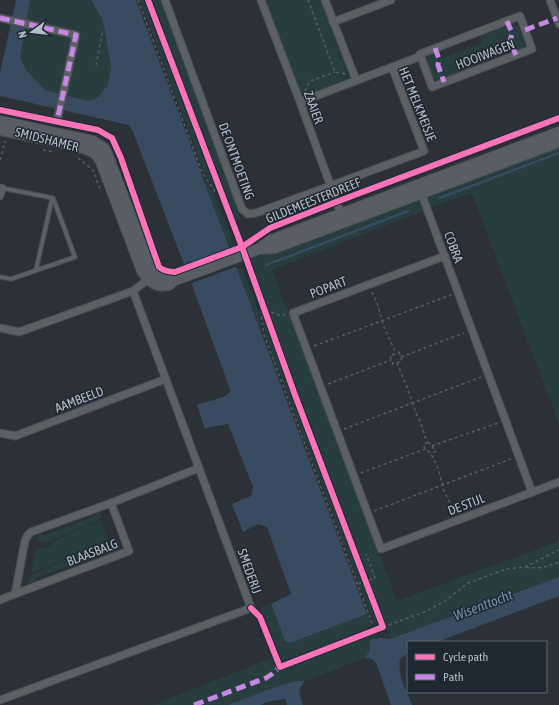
<svg xmlns="http://www.w3.org/2000/svg" width="559" height="705" viewBox="0 0 559 705" font-family="'Asap Condensed',sans-serif">
	<style>
		.green { fill: #283d3e }
		.water { fill: #384b60 }
		.pier { fill: #2b3137 }
		.lines { fill: none; stroke-linecap: round; stroke-linejoin: round }
		.stream { stroke: #384b60; stroke-width: 2.5 }
		.lane-casing { stroke: #484d52; stroke-width: 5.5 }
		.street-casing { stroke: #484d52; stroke-width: 9 }
		.secondary-casing { stroke: #484d52; stroke-width: 12 }
		.path { stroke: #595e62; stroke-width: 1.5; stroke-dasharray: 3 3; stroke-linecap: butt }
		.lane { stroke: #5b6065; stroke-width: 3.5 }
		.street { stroke: #5b6065; stroke-width: 7 }
		.secondary { stroke: #595e64; stroke-width: 10 }
		.quiet { stroke: #c787e3; stroke-width: 5; stroke-dasharray: 10 5; stroke-linecap: butt }
		.cycleway-casing { stroke: #1e2832; stroke-width: 8 }
		.cycleway { stroke: #fb73b8; stroke-width: 6 }
		.labels { text-anchor: middle; stroke-width: 3; stroke-linejoin: round; paint-order: stroke }
		.street-label { font-size: 13px; fill: #b5bec8; stroke: #1e2832 }
		.water-label { font-size: 14px; font-style: italic; fill: #7691aa; stroke: #1e2832 }
	</style>
	<rect width="100%" height="100%" fill="#2b3137"/>
	<g class="green">
		<path d="M30,0H91L103,21L111,67L108,84L99,97L88,101L45,90L27,71L20,58Z"/>
		<path d="M140,0H145L216,190L215,191L203,170Z"/>
		<path d="M151,0H160L241,218L235,220L232,219Z"/>
		<path d="M265,0H320L347,71L345,80L307,95L300,92Z"/>
		<path d="M513,23L518,26L524,40L523,49L513,53L510,45L468,61L470,69L440,80L434,79L427,63L429,55L439,51L442,58L482,43L480,36Z"/>
		<path d="M559,144V424L472,193L430,208L427,198L428,196Z"/>
		<path d="M203,177L214,194L234,245L229,248Z"/>
		<path d="M415,200L418,201L423,211L272,270L397,601L559,541V577L390,639L382,618L380,608L248,259L279,250Z"/>
		<path d="M242,267L259,312L262,335L237,269Z"/>
		<path d="M262,316H264L376,614L381,626L378,628L376,627L370,613L369,610L266,337Z"/>
		<path d="M99,511L102,518L51,541L36,543L38,534L41,533L43,536L95,516L94,513Z"/>
		<path d="M100,520L110,545L79,552L31,574L37,548L52,547V542Z"/>
		<path d="M112,545L115,552L109,554L108,551L36,578L37,581L31,583H28L30,576L80,553Z"/>
		<path d="M271,604L285,641L290,643L367,614L368,616L376,638L372,639L370,650L365,658L305,681H296L275,687L228,705H153L279,655L260,607Z"/>
	</g>
	<g class="water">
		<path d="M16,0H30L20,58L27,71L45,90L88,101L99,97L108,84L111,67L103,21L91,0H136L367,614L290,643L285,641L271,604L291,594L267,527L258,524L243,532L232,504L251,496L253,487L228,424L211,427L205,429L197,405L223,397L231,392L192,285L133,132L129,125L0,96V73Z"/>
		<path d="M559,577V596L437,642H408V653L400,659C397,674 406,690 412,705H391L376,663L372,659L365,658L370,650V642L372,639L382,638L390,639Z"/>
		<path d="M296,681H305C297,691 299,694 303,705H287L285,699L267,702L261,705H228L275,687Z"/>
	</g>
	<path class="pier" d="M231,248L238,266L189,284L182,266Z"/>
	<g class="lines">
		<g class="stream">
			<path d="M440,198L559,153"/>
			<path d="M266,265L408,211"/>
		</g>
		<g class="lane-casing">
			<g id="lane">
				<path d="M36,270L52,199"/>
				<path d="M0,277L11,279L75,257L53,198L2,188"/>
			</g>
		</g>
		<g class="street-casing">
			<g id="street">
				<path d="M165,0L242,209L248,214L256,213L330,186L424,151L392,67L300,102"/>
				<path d="M261,0L300,102L342,217"/>
				<path d="M325,0L356,80"/>
				<path d="M550,0L559,24"/>
				<path d="M520,16L532,49L432,87L420,54Z"/>
				<path d="M0,18L76,35L57,121"/>
				<path d="M333,22L391,0"/>
				<path d="M392,67L421,56"/>
				<path d="M420,190L532,492"/>
				<path d="M0,196L2,188"/>
				<path d="M445,256L293,313L381,549L559,482"/>
				<path d="M0,328L19,332L133,291L151,277"/>
				<path d="M0,433L15,436L166,379"/>
				<path d="M111,503L199,468"/>
				<path d="M0,600L15,594L129,551L111,503L31,532L27,536L25,541L15,594"/>
				<path d="M0,700L251,608L133,291"/>
			</g>
		</g>
		<g class="secondary-casing">
			<g id="secondary">
				<path d="M0,121L93,141L104,148L108,156L147,259C155,275 155,278 173,281L259,249L275,248L559,142"/>
				<path d="M0,130L53,141L86,149L95,153L101,162L142,271C149,281 155,288 169,285L173,281"/>
				<path d="M259,249L271,240L559,132"/>
			</g>
		</g>
		<g class="path">
			<path d="M138,0L202,172L215,192H221"/>
			<path d="M308,0L335,72L346,74"/>
			<path d="M96,65L103,30"/>
			<path d="M305,91L310,81L335,72"/>
			<path d="M43,150L55,152"/>
			<path d="M78,158L93,170L101,192"/>
			<path d="M0,160L5,141"/>
			<path d="M372,292L378,306L384,327L396,353"/>
			<path d="M285,314L282,316L265,310L261,313L264,335L375,631"/>
			<path d="M314,346L451,295"/>
			<path d="M399,352L402,361L393,364L390,356Z"/>
			<path d="M401,357L464,333"/>
			<path d="M397,363L407,387L416,413L420,421L427,442L424,445V447L431,454L438,468L444,491L455,513"/>
			<path d="M328,384L391,360"/>
			<path d="M344,429L481,377"/>
			<path d="M428,442L436,451L431,454"/>
			<path d="M432,446L498,423"/>
			<path d="M361,473L425,449"/>
			<path d="M374,511L511,459"/>
			<path d="M526,567C540,569 546,567 559,562"/>
			<path d="M358,584L375,578L366,554"/>
			<path d="M383,627L427,611L445,601L468,583L506,569L525,567L559,550"/>
		</g>
		<use href="#lane" class="lane"/>
		<use href="#street" class="street"/>
		<use href="#secondary" class="secondary"/>
		<g class="quiet">
			<path d="M0,18L76,35L57,121"/>
			<path d="M507,21L512,33L510,42L516,55"/>
			<path d="M525,30L557,18"/>
			<path d="M435,48L439,59L438,65L444,82"/>
			<path d="M194,705L266,678L272,674L280,667"/>
		</g>
		<g class="cycleway-casing">
			<g id="cycleway">
				<path d="M148,0L242,247L295,395L383,627L280,667L260,617L251,608"/>
				<path d="M0,110L98,130L112,138L121,158L159,267C164,271 168,272 175,272L242,247L270,228L336,202L559,118"/>
			</g>
		</g>
		<use href="#cycleway" class="cycleway"/>
	</g>
	<g class="labels">
		<g class="street-label">
			<text transform="translate(485 54) rotate(-21)" y="5">HOOIWAGEN</text>
			<text transform="translate(418 104) rotate(68)" y="5">HET MELKMEISJE</text>
			<text transform="translate(314 107) rotate(70)" y="5">ZAAIER</text>
			<text transform="translate(47 139) rotate(14)" y="5">SMIDSHAMER</text>
			<text transform="translate(237 161) rotate(70)" y="5">DE ONTMOETING</text>
			<text transform="translate(313 200) rotate(-22)" y="5">GILDEMEESTERDREEF</text>
			<text transform="translate(454 247) rotate(70)" y="5">COBRA</text>
			<text transform="translate(328 287) rotate(-21)" y="5">POPART</text>
			<text transform="translate(79 399) rotate(-21)" y="5">AAMBEELD</text>
			<text transform="translate(466 504) rotate(-21)" y="5">DE STIJL</text>
			<text transform="translate(92 552) rotate(-21)" y="5">BLAASBALG</text>
			<text transform="translate(250 571) rotate(70)" y="5">SMEDERIJ</text>
		</g>
		<g class="water-label">
			<text transform="translate(483 605) rotate(-21)" y="5">Wisenttocht</text>
		</g>
	</g>
	<rect x="407" y="641" width="140" height="52" fill="#1e2832" stroke="#5a646e"/>
	<rect x="415" y="654" width="20" height="6" fill="#fb73b8" stroke="#5a646e"/>
	<text x="443" y="661" font-size="12" fill="#b5bec8">Cycle path</text>
	<rect x="415" y="674" width="20" height="6" fill="#c787e3" stroke="#5a646e"/>
	<text x="443" y="681" font-size="12" fill="#b5bec8">Path</text>
	<g transform="translate(32 32) rotate(255)" stroke="#1e2832" stroke-width="3" paint-order="stroke">
	<path d="M0-3L7 15L0 10L-7 15Z" fill="#b5bec8"/>
	<text y="-6" font-size="11" font-weight="bold" text-anchor="middle" fill="#b5bec8">N</text>
	</g>
</svg>
